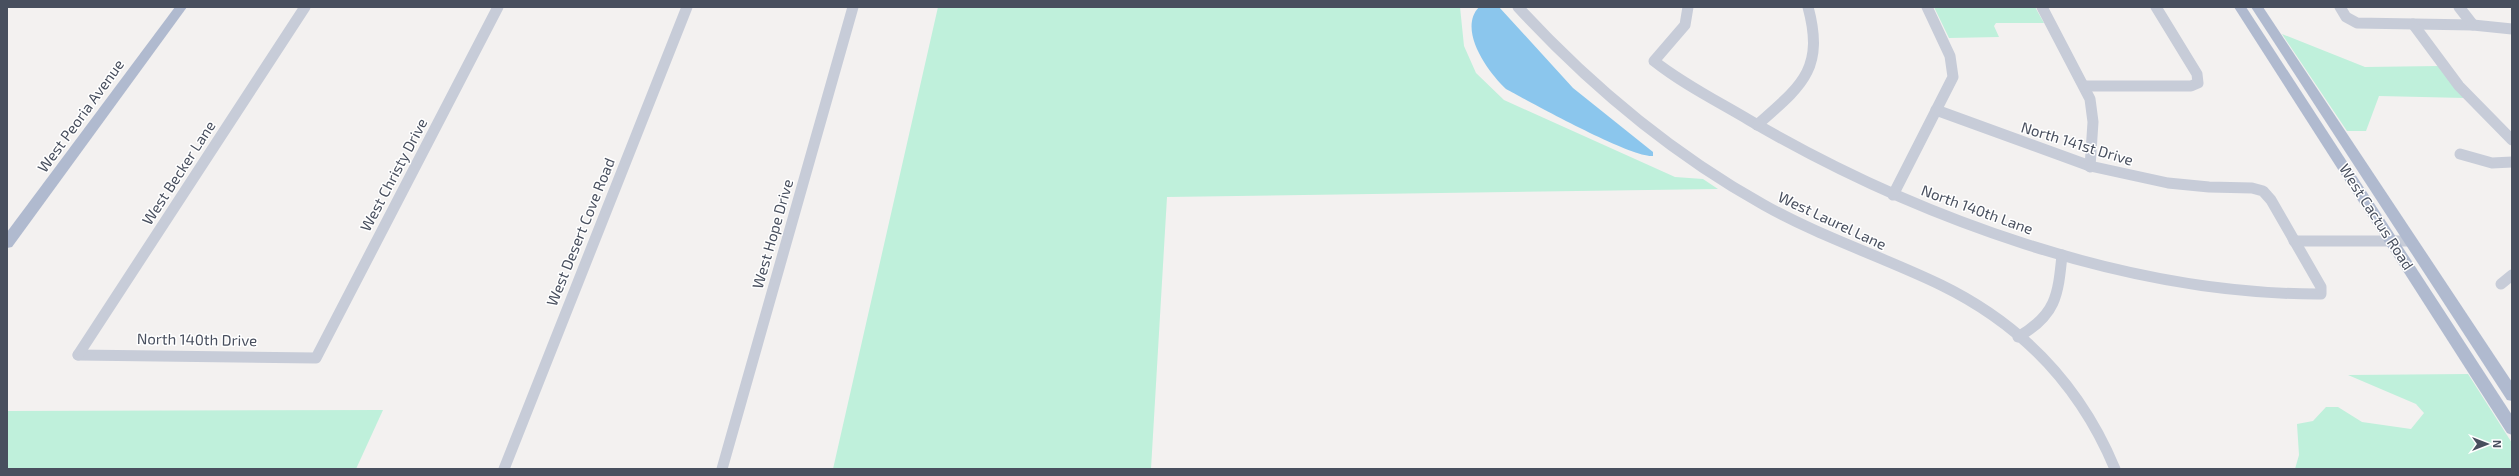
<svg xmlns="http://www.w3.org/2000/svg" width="2519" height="476" viewBox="0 0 2519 476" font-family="'Exo 2',sans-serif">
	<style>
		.green { fill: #bff0db }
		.water { fill: #8bc6ed }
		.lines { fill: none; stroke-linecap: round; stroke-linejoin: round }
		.minor { stroke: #c7ccd8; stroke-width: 11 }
		.major { fill: #b0bacf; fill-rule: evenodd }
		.labels { text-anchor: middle; stroke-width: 3; stroke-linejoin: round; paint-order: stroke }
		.street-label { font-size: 15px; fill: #484f5e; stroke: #fff }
	</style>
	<rect width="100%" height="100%" fill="#f3f1f0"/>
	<g class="green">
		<path d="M938,7H1460L1464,46L1476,73L1504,100L1675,177L1703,179L1718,189L1167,197L1151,469H833Z"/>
		<path d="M1934,7H2035L2044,23H1996L1994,26L1999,37L1949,38Z"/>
		<path d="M2282,34L2365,67L2439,66L2465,98L2379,96L2366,131H2347Z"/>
		<path d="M2468,374L2512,443V469H2295L2299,455L2297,424L2313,421L2326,407H2338L2362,422L2411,429L2424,413L2416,404L2348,375Z"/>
		<path d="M383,410L356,469H7V411Z"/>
	</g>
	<path class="water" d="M1479,7H1499L1573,88L1653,152V156C1631,158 1530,102 1506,89C1489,73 1457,30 1479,7Z"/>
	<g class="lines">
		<g class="minor">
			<path d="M1518,7C1590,85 1671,153 1764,205C1821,237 1883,257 1941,285C2023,325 2080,385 2115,469"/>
			<path d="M1688,7L1685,25L1654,61C1683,84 1717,101 1749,120C1915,217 2127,295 2321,294V287L2271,200L2263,191L2252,188L2209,187L2168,183L2090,166L1936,110"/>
			<path d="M2042,7L2090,99L2093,122L2090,167"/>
			<path d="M2340,7L2346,17L2357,23L2473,25L2512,29"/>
			<path d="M2459,7L2473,25"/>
			<path d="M2413,24L2459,86L2512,140"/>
			<path d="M2084,86H2191L2198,83L2197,74L2156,7"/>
			<path d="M1757,125C1801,86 1825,70 1808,7"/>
			<path d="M2460,154L2492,163L2512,162"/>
			<path d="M1893,195L1953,77L1950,56L1927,7"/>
			<path d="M2294,241H2410"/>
			<path d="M2501,284L2512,275"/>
			<path d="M2018,337C2056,315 2058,296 2062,255"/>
			<path d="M78,355L316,358L498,7"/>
			<path d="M78,355L305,7"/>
			<path d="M504,469L687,7"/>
			<path d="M722,469L853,7"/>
		</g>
		<g class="major">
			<path d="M175,7H187L12,247L7,248V232Z"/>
			<path d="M2234,7H2246L2512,415V435L2507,433Z"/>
			<path d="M2251,7H2263L2512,382V401L2507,400Z"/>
		</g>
	</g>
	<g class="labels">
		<g class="street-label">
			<text transform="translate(81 116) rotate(-54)" y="5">West Peoria Avenue</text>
			<text transform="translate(2077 144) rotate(17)" y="5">North 141st Drive</text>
			<text transform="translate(179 173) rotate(-57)" y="5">West Becker Lane</text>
			<text transform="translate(394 175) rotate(-62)" y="5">West Christy Drive</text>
			<text transform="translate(1977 210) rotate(20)" y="5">North 140th Lane</text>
			<text transform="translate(2376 217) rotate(57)" y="5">West Cactus Road</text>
			<text transform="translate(1832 221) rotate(25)" y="5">West Laurel Lane</text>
			<text transform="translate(581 232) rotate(-68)" y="5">West Desert Cove Road</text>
			<text transform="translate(773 234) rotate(-74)" y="5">West Hope Drive</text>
			<text transform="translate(197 340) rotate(1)" y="5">North 140th Drive</text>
		</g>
	</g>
	<rect width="2519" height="476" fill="none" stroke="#484f5e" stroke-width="16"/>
	<g transform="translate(2487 444) rotate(90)" stroke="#ffffff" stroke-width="3" paint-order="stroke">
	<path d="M0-3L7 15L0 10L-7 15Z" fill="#484f5e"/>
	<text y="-6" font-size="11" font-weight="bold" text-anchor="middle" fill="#484f5e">N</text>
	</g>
</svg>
